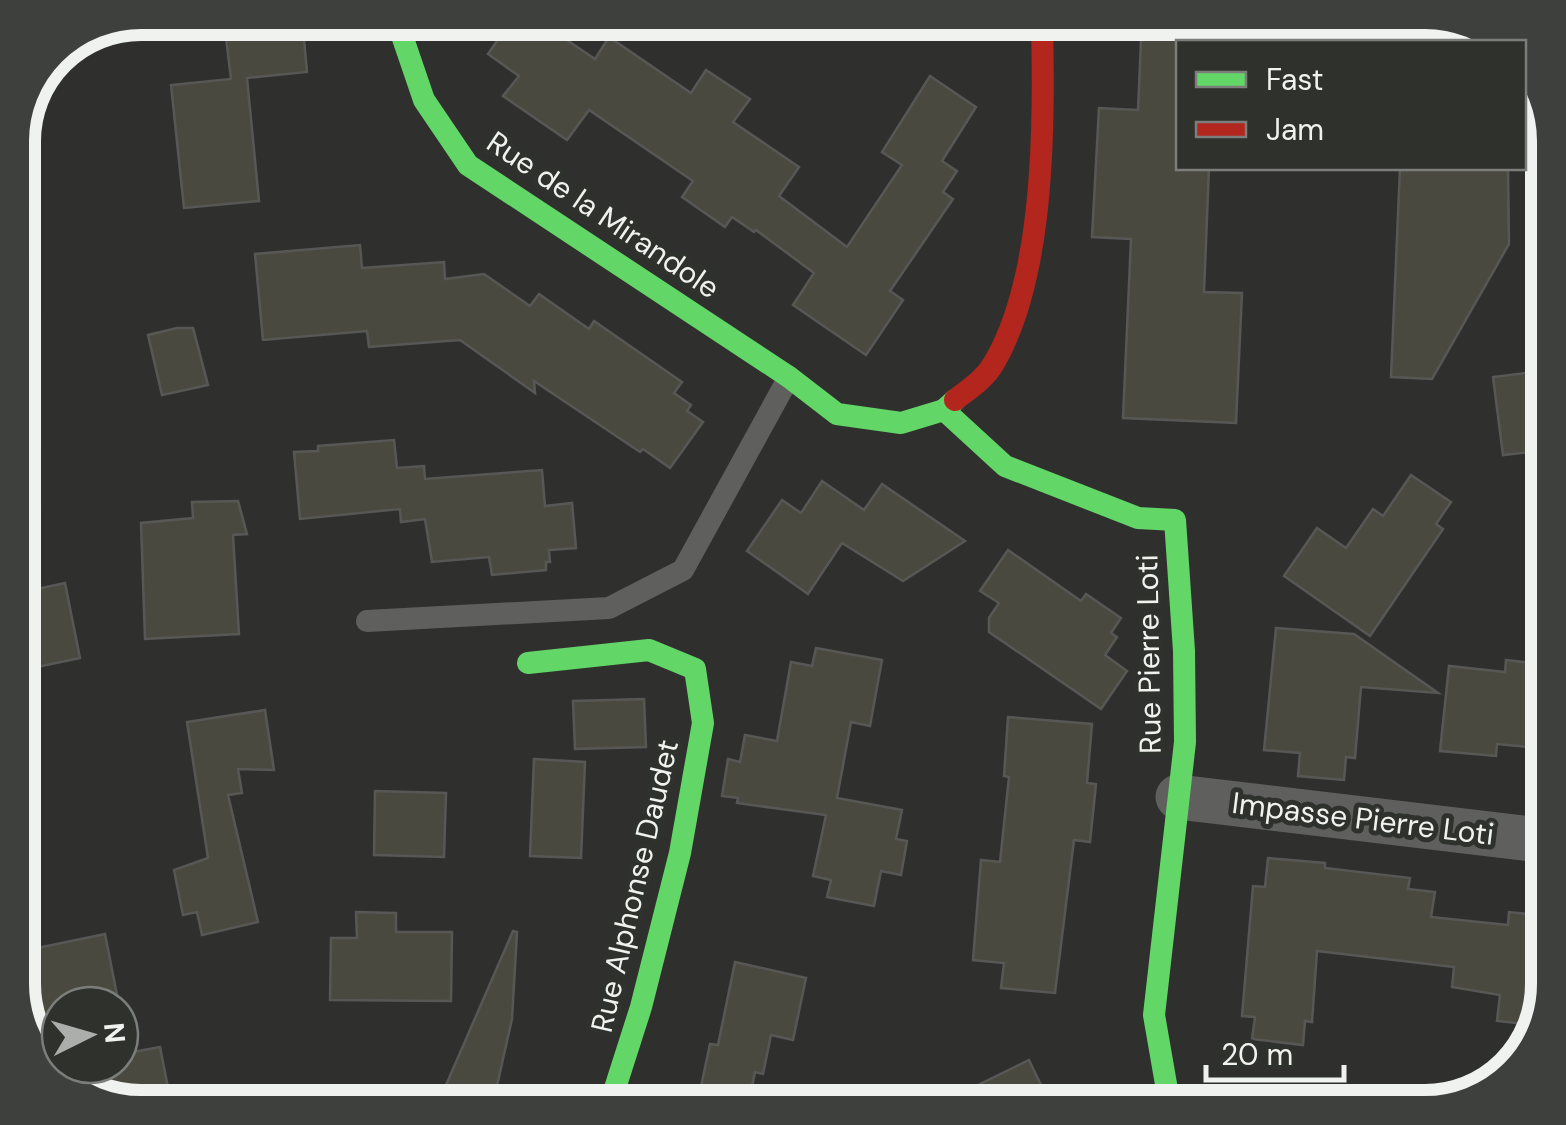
<svg xmlns="http://www.w3.org/2000/svg" width="1566" height="1125" viewBox="0 0 1566 1125" font-family="'DM Sans',sans-serif">
	<style>
		.building { fill: #4a493f; stroke: #575856; stroke-width: 2.5 }
		.lines { fill: none; stroke-linecap: round; stroke-linejoin: round }
		.lane { stroke: #5f605e; stroke-width: 22 }
		.street { stroke: #5f605e; stroke-width: 45 }
		.fast { stroke: #63d668; stroke-width: 22 }
		.jam { stroke: #b3261e; stroke-width: 22 }
		.labels { text-anchor: middle; stroke-width: 10; stroke-linejoin: round; paint-order: stroke }
		.street-label { font-size: 30px; fill: #f0f2ef; stroke: #2f312d }
		.rim { fill: none; stroke: #f0f2ef; stroke-width: 12 }
	</style>
	<rect width="100%" height="100%" fill="#2f302e"/>
	<g class="building">
		<path d="M243,18H302L307,72L247,78L259,201L184,208L171,85L231,79L225,29L244,27Z"/>
		<path d="M513,18H534L595,59L609,37L691,93L706,70L750,99L733,122L799,167L779,196L847,247L902,165L882,152L930,76L976,107L942,161L957,171L943,192L953,199L890,291L903,300L866,355L793,305L814,273L756,230L754,232L732,217L725,227L682,197L693,181L589,110L567,140L503,96L519,76L488,54Z"/>
		<path d="M1142,18H1178V168H1209L1204,292L1242,293L1236,423L1123,418L1131,239L1092,237L1099,108L1138,110Z"/>
		<path d="M1400,168H1508L1509,244L1432,379L1391,377Z"/>
		<path d="M360,245L362,268L444,262L445,279L484,274L530,306L539,294L589,329L594,321L682,382L674,393L691,405L687,411L703,422L670,468L643,449L640,452L534,381L535,393L460,340L369,347L367,331L263,340L255,254Z"/>
		<path d="M177,328H193L208,385L162,395L148,335Z"/>
		<path d="M1542,371L1543,385L1548,384V450L1503,455L1493,377Z"/>
		<path d="M394,440L397,468L424,466L425,479L542,470L545,506L572,503L576,548L549,550L550,562H546V570L492,575L489,557L432,562L425,519L401,522L400,509L300,519L294,452L318,451V446Z"/>
		<path d="M1411,475L1451,502L1436,524L1443,529L1370,636L1284,576L1317,528L1346,548L1373,509L1383,516Z"/>
		<path d="M822,481L864,510L882,484L965,541L903,581L842,543L808,594L747,551L782,500L801,513Z"/>
		<path d="M238,501L247,534L233,535L239,634L145,639L141,523L193,518L192,502Z"/>
		<path d="M1008,550L1081,601L1086,594L1121,618L1111,633L1117,637L1105,655L1127,671L1101,709L989,632V618L999,603L980,591Z"/>
		<path d="M65,583L80,658L18,671V593Z"/>
		<path d="M1276,628L1354,634L1438,693L1361,687L1355,758L1346,757L1344,780L1298,776L1300,753L1264,750Z"/>
		<path d="M816,648L882,660L870,726L851,722L837,798L902,810L896,839L907,841L901,875L881,871L874,906L827,897L831,880L813,876L826,815L737,803L738,798L722,796L728,759L740,762L745,735L777,741L791,662L812,666Z"/>
		<path d="M1506,660L1548,665V749L1497,744L1496,756L1440,751L1449,666L1505,672Z"/>
		<path d="M644,699L646,747L575,749L573,701Z"/>
		<path d="M265,710L274,770L238,769L242,793L228,795L258,922L202,935L197,912L183,915L174,870L208,858L187,722Z"/>
		<path d="M1008,717L1092,724L1087,783L1096,784L1090,842L1074,840L1055,993L1001,988L1004,963L973,960L981,860L1000,862L1009,777L1004,776Z"/>
		<path d="M534,759L585,762L581,858L530,856Z"/>
		<path d="M375,791L446,793L444,857L374,855Z"/>
		<path d="M1268,858L1325,863V868L1410,878L1408,889L1435,892L1431,917L1508,925L1509,912L1548,916V985L1535,1025L1497,1021L1500,995L1452,987L1454,967L1317,951L1312,1022L1305,1021L1303,1045L1252,1039L1255,1017L1242,1016L1253,886L1265,887Z"/>
		<path d="M356,912L396,913V932H452L451,1001L330,1000L331,938H357Z"/>
		<path d="M513,931L517,932L512,1019L492,1108H436Z"/>
		<path d="M105,934L119,1005H60V1065H120V1010L128,1053L160,1047L172,1108H140L66,1082L18,992V952Z"/>
		<path d="M735,962L806,978L793,1040L771,1035L763,1074L755,1072L748,1106L699,1096L710,1044L718,1045Z"/>
		<path d="M1029,1060L1052,1108H931Z"/>
	</g>
	<g class="lines">
		<path class="lane" d="M367,621L609,608L683,570L789,377"/>
		<path class="street" d="M1178,797L1548,841"/>
		<g class="fast">
			<path d="M396,18L424,100L468,165L789,377L837,414L901,423L944,410"/>
			<path d="M955,400L944,410L1005,466L1138,518L1175,520L1184,651L1185,742L1154,1015L1170,1107"/>
			<path d="M528,663L649,650L695,669L703,723L680,853L641,1007L609,1107"/>
		</g>
		<path class="jam" d="M955,400C969,389 985,379 994,363C1046,274 1044,120 1042,18"/>
	</g>
	<g class="labels">
		<g class="street-label">
			<text transform="translate(603 215) rotate(34)" y="10">Rue de la Mirandole</text>
			<text transform="translate(1149 654) rotate(-91)" y="10">Rue Pierre Loti</text>
			<text transform="translate(1363 819) rotate(7)" y="10">Impasse Pierre Loti</text>
			<text transform="translate(635 886) rotate(-77)" y="10">Rue Alphonse Daudet</text>
		</g>
	</g>
	<path d="M0 0H1566V1125H0ZM141 35H1425A106 106 0 0 1 1531 141V984A106 106 0 0 1 1425 1090H141A106 106 0 0 1 35 984V141A106 106 0 0 1 141 35Z" fill="#3e403d" fill-rule="evenodd"/>
	<path class="rim" d="M141 35H1425A106 106 0 0 1 1531 141V984A106 106 0 0 1 1425 1090H141A106 106 0 0 1 35 984V141A106 106 0 0 1 141 35Z"/>
	<rect x="1176" y="40" width="350" height="130" fill="#2f312d" stroke="#7c7e7b" stroke-width="2.5"/>
	<rect x="1196" y="72" width="50" height="15" fill="#63d668" stroke="#7c7e7b" stroke-width="2.5"/>
	<text x="1266" y="90" font-size="30" fill="#f0f2ef">Fast</text>
	<rect x="1196" y="122" width="50" height="15" fill="#b3261e" stroke="#7c7e7b" stroke-width="2.5"/>
	<text x="1266" y="140" font-size="30" fill="#f0f2ef">Jam</text>
	<g transform="translate(90 1035) rotate(85)"><circle r="48" fill="#2f312d" stroke="#7c7e7b" stroke-width="2.5"/>
	<path d="M0-8L18 38L0 25L-18 38Z" fill="#acaeab"/>
	<text y="-15" font-size="28" font-weight="bold" text-anchor="middle" fill="#f0f2ef">N</text>
	</g>
	<path d="M1206 1065v15h138v-15" fill="none" stroke="#f0f2ef" stroke-width="5"/>
	<text x="1221" y="1065" font-size="30" fill="#f0f2ef" stroke="#2f312d" stroke-width="8" paint-order="stroke">20 m</text>
</svg>
